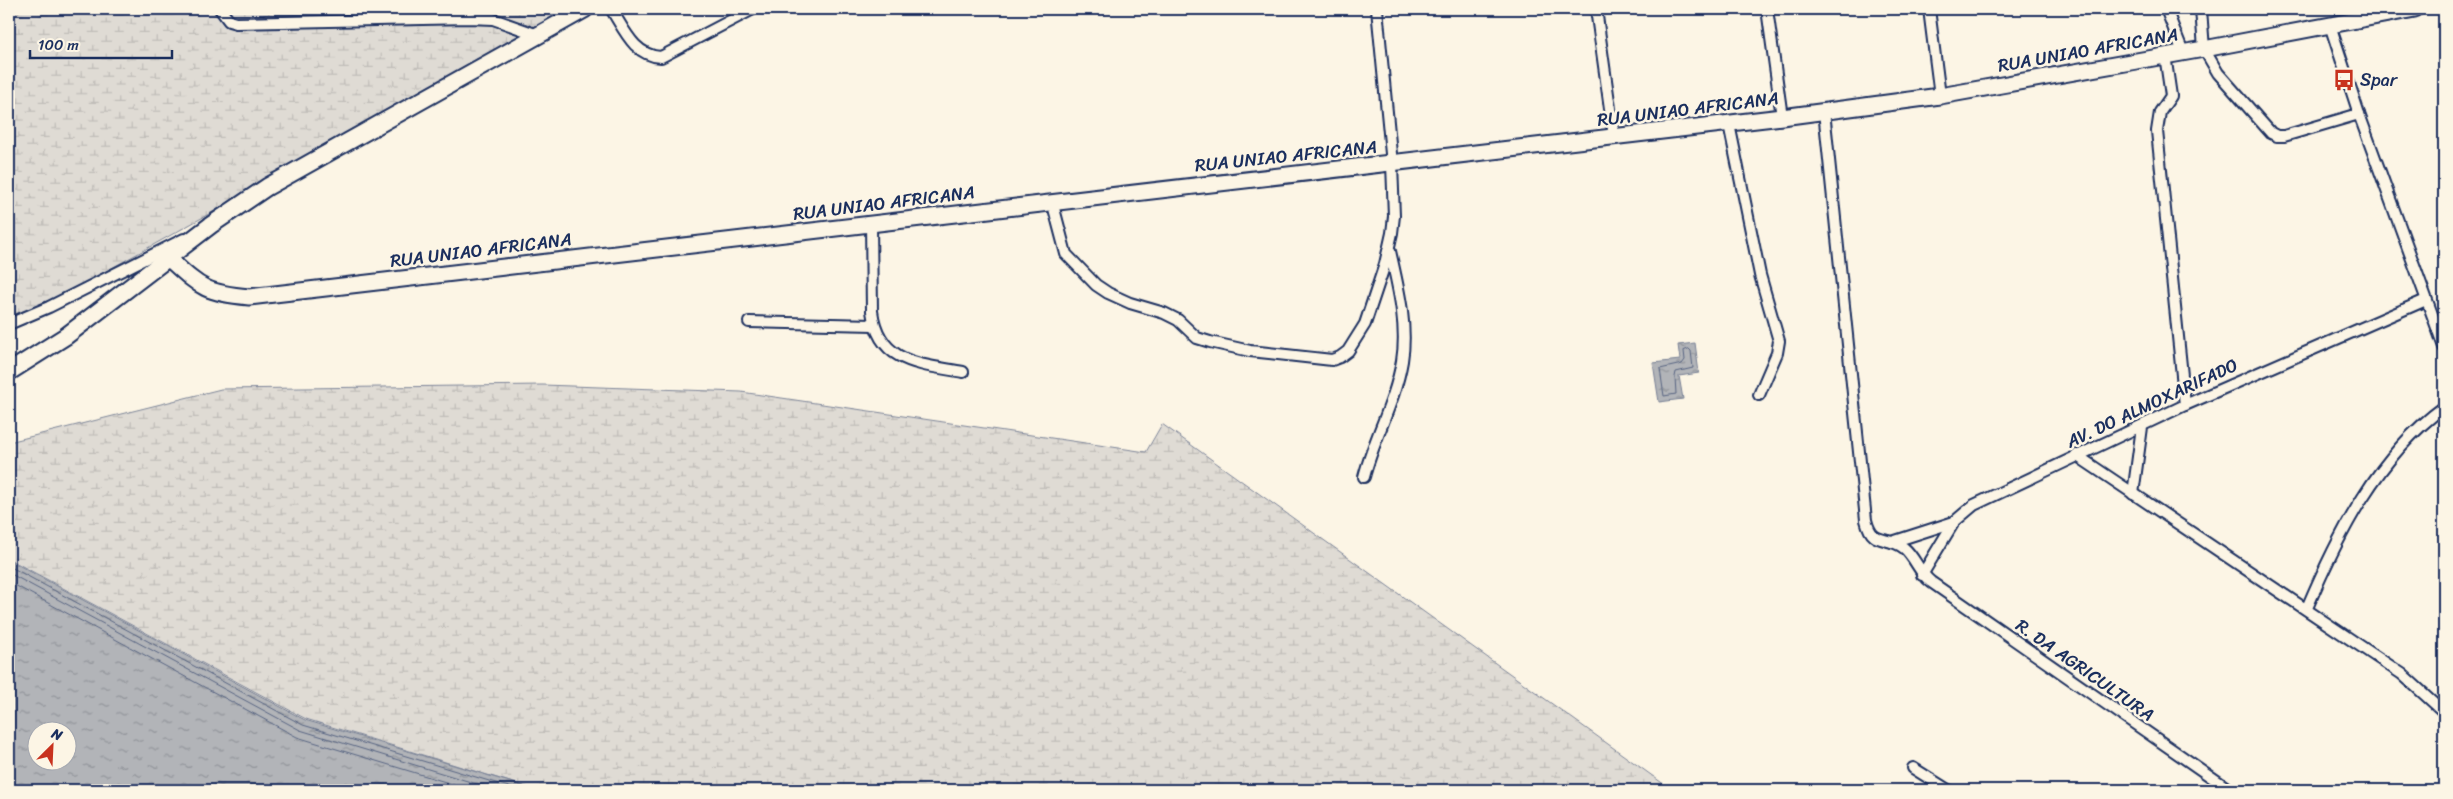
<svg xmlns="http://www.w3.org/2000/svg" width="2453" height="799" viewBox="0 0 2453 799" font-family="Sriracha,sans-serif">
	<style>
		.wetland { fill: url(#wetland-marsh); stroke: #7d8599 }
		.water { fill: url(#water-ripples); stroke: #767f94; fill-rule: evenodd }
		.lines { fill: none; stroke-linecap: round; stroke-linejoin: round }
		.shore { stroke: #576482; stroke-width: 1 }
		.street-casing { stroke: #1b2f5e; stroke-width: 14 }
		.secondary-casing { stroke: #1b2f5e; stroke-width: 19 }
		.primary-casing { stroke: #1b2f5e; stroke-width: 20 }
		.street { stroke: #fcf5e5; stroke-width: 10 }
		.secondary { stroke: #fcf5e5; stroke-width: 15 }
		.primary { stroke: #fcf5e5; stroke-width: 16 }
		.labels { text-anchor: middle; stroke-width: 5; stroke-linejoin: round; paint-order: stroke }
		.street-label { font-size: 18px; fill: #1b2f5e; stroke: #fcf5e5 }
		.poi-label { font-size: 18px; fill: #1b2f5e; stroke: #fcf5e5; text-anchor: start }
	</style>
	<defs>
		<pattern id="wetland-marsh" width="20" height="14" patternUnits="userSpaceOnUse" patternTransform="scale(1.25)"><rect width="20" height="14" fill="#dfdbd4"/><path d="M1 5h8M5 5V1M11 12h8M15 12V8" fill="none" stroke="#bfbcb8"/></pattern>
		<pattern id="water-ripples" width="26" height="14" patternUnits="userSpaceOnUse" patternTransform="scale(1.25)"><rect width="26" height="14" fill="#b2b4b8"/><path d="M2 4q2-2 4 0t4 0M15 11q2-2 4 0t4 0" fill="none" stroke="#909399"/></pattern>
	</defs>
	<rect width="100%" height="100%" fill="#fcf5e5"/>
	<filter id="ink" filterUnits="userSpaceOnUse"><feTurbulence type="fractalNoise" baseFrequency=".02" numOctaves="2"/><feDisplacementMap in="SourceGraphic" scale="10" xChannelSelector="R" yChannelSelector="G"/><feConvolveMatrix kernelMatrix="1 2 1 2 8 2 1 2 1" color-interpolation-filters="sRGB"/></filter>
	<g filter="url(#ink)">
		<g class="wetland">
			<path d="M9,9H578L9,325Z"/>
			<path d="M543,385L741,392L1146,452L1162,424L1672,790H536L306,719L9,559V442L221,389Z"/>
		</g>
		<g class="water">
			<path d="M1695,343L1699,373L1679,376L1683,399L1659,402L1653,363L1680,360L1678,345Z"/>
			<path d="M9,560L305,720L536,790H9ZM38,732H68V762H38Z"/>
		</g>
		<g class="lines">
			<g class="shore">
				<path d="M1689,349L1691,351L1693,368L1676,372L1675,377L1676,394L1664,396L1660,369L1682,364L1685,360L1684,351Z"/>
				<path d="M9,566L303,725L519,790"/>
				<path d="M9,573L300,730L497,790"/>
				<path d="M9,582L297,737L472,790"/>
			</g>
			<g class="street-casing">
				<g id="street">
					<path d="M220,9L229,21L236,23L469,18L493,19L538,35"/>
					<path d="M611,9C624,29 634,56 661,57L753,9"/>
					<path d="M1596,9L1614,137"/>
					<path d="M1767,9L1782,117"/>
					<path d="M1929,9L1940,96"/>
					<path d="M2166,9L2183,52"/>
					<path d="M2201,9L2204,49L2218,73L2271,133L2277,136H2284L2359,114"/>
					<path d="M2330,25L2359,114L2444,347"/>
					<path d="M2165,55L2171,96L2160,112L2157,131L2185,405"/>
					<path d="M1824,111L1866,520C1873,548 1886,534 1904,548C1915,557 1919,573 1931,582L2230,790"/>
					<path d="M1729,124L1760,275L1779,341L1777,353L1759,395"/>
					<path d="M1052,201L1066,254L1096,285L1108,293L1130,303L1164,313L1178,320L1197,338L1210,342L1250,351L1332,360L1340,357L1348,351L1365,324L1385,264L1392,233L1394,216L1392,164L1377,9"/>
					<path d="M871,223L872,311C879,364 920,364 963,372"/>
					<path d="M749,322L874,325"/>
					<path d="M9,324L49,307L184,239"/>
					<path d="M2076,455L2402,674L2444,712"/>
					<path d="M1364,477C1374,438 1395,402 1402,361C1408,325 1398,287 1390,251"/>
					<path d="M2133,494L2142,427"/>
					<path d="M1892,542L1954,522"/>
					<path d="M1922,575L1954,522L1974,505L2185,405L2426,300"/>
					<path d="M2307,608C2338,535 2378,455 2444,407"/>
					<path d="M1913,768L1948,790"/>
				</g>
			</g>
			<g class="secondary-casing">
				<path id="secondary" d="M168,258C200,287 204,293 249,297L1782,117L1940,96L2204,49L2415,9"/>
			</g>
			<g class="primary-casing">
				<path id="primary" d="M9,372L66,336L211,225L267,187L585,9"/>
			</g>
			<use href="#street" class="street"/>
			<use href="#secondary" class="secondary"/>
			<use href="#primary" class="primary"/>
		</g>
	</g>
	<defs>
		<g id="bus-bare" transform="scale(1.725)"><path d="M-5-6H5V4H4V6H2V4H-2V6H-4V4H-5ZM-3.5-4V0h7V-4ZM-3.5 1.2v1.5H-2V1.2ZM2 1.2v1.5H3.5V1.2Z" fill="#c8321e" stroke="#fcf5e5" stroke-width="2.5" paint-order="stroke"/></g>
	</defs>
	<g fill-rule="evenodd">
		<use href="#bus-bare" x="2344" y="80"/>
	</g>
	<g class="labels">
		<g class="street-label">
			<text transform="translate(2088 50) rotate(-10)" y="6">RUA UNIAO AFRICANA</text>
			<text transform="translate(1688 109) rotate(-7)" y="6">RUA UNIAO AFRICANA</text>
			<text transform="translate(1286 156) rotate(-6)" y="6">RUA UNIAO AFRICANA</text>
			<text transform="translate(884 203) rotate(-7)" y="6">RUA UNIAO AFRICANA</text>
			<text transform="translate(481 250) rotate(-7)" y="6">RUA UNIAO AFRICANA</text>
			<text transform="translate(2152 403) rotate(-25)" y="6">AV. DO ALMOXARIFADO</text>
			<text transform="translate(2085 670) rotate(35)" y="6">R. DA AGRICULTURA</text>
		</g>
		<g class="poi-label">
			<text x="2360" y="86">Spar</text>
		</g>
	</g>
	<rect width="2453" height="799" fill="none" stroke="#fcf5e5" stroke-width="30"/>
	<rect x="15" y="15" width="2423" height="769" fill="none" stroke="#1b2f5e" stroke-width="2" filter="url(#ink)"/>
	<g transform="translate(52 746) rotate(24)"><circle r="24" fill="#fcf5e5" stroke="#a2a6af"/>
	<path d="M0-4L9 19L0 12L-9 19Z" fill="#c8321e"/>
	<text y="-8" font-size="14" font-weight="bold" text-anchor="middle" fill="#1b2f5e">N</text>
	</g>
	<path d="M30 50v8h142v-8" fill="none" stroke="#1b2f5e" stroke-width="2.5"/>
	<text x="38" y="50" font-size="15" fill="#1b2f5e" stroke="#fcf5e5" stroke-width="4" paint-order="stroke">100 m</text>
</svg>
